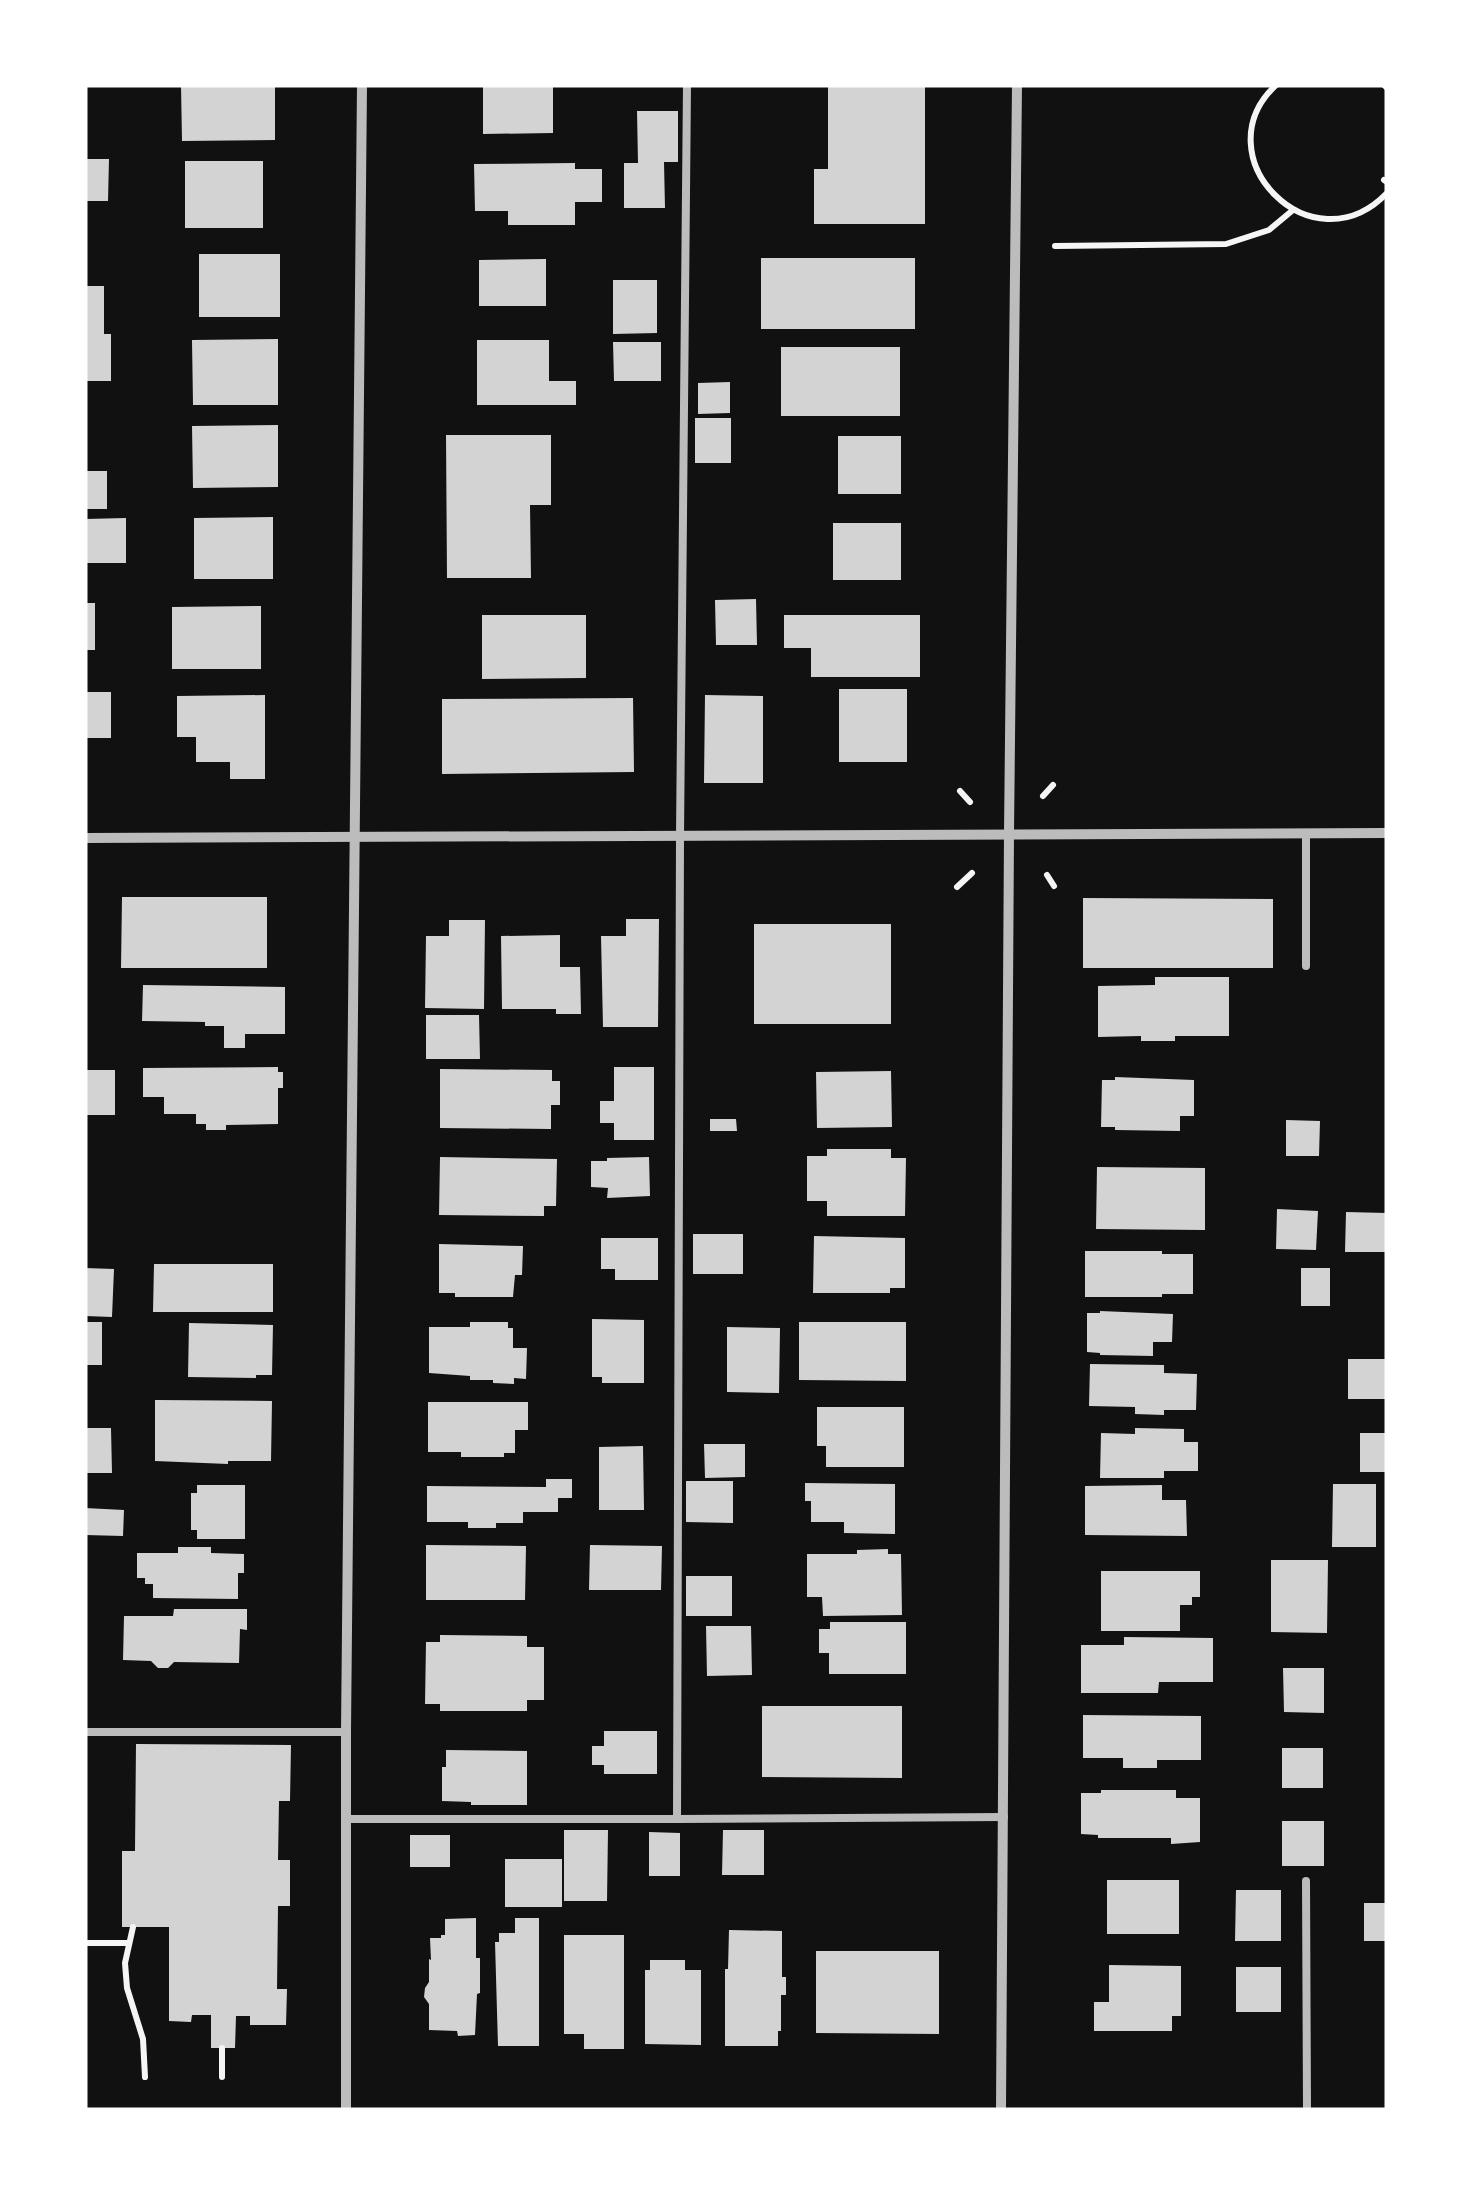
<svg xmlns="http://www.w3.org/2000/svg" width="1472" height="2195" viewBox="0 0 1472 2195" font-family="'Nunito Sans',sans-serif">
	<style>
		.building { fill: #d3d3d3 }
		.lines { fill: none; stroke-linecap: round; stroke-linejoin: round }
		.path { stroke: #f5f5f5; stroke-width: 6 }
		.service { stroke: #bcbcbc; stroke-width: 8 }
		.minor { stroke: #bcbcbc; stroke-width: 10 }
	</style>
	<rect width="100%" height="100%" fill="#111"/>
	<g class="building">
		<path d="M181,85H275V140L182,141Z"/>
		<path d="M483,85H553V133L483,134Z"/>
		<path d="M828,85H925V224H814V169H828Z"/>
		<path d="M637,111H678V162H664L665,208H624V163H638Z"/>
		<path d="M85,159H109L108,201H85Z"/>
		<rect x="185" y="161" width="78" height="67"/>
		<path d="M575,163V169H602V202H575V225H508V211H475L474,164Z"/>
		<rect x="199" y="254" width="81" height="63"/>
		<rect x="761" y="258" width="154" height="71"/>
		<path d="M546,259V306H479V260Z"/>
		<path d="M613,280H657V333L613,334Z"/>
		<path d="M85,286H104V334H111V381H85Z"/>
		<path d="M278,339V405H193L192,340Z"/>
		<path d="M477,340H549V381H576V405H477Z"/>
		<path d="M613,342H661V381H614Z"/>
		<rect x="781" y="347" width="119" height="69"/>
		<path d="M730,382V413L698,414V383Z"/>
		<rect x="695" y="418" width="36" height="45"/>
		<path d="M278,425V487L193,488L192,426Z"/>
		<path d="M446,435H551V505H530L531,578H447Z"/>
		<rect x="838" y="436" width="63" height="58"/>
		<rect x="85" y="471" width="22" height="38"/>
		<path d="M273,517V579H194V518Z"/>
		<path d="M126,518V563H85V519Z"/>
		<rect x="833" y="523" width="68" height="57"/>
		<path d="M756,599L757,645H716L715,600Z"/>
		<rect x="85" y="603" width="10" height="47"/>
		<path d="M261,606V669H172V607Z"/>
		<path d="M482,615H586V678L482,679Z"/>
		<path d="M784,615H920V677H811V648H784Z"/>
		<rect x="839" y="689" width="68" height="73"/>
		<rect x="85" y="692" width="26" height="46"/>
		<path d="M265,695V779H230V762H196V737H177V696Z"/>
		<path d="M705,695L763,696V783H704Z"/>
		<path d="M633,698L634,772L442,774V699Z"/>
		<path d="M122,897H267V968H121Z"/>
		<path d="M1083,898L1273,899V968H1083Z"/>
		<path d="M626,919H659L658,1027H603L601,936H626Z"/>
		<path d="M449,920H485L484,1009L425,1008L426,936H449Z"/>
		<rect x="754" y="924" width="137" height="100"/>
		<path d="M560,935V967H580L581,1014H556V1009H502L501,936Z"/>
		<path d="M1155,977H1229V1036H1175V1041H1141V1036L1098,1037V986L1155,985Z"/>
		<path d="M143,985L285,987V1034H245V1048H224V1026H205V1022L142,1021Z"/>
		<path d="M426,1015H479L480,1059H426Z"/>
		<path d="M278,1067V1072H283V1088H278V1124L226,1125V1130H206V1124H196V1114H164V1097H143V1068Z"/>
		<path d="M614,1067H654V1140H614V1123H600V1101H614Z"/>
		<path d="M440,1069L552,1070V1081H560V1105H551V1129L440,1128Z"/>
		<rect x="85" y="1070" width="30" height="45"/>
		<path d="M891,1071L892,1127L817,1128L816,1072Z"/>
		<path d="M1115,1077L1194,1080V1116H1180V1131L1115,1130V1127H1101L1102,1080H1115Z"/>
		<path d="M710,1119H736L737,1131H710Z"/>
		<path d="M1286,1120L1320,1121L1319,1156H1286Z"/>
		<path d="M827,1149H891V1158H906L905,1216H827V1201H807V1156H827Z"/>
		<path d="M440,1157L557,1159L556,1206H544V1216L439,1215Z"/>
		<path d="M649,1157L650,1196L607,1198L608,1188L591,1187V1161H607V1158Z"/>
		<path d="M1097,1167L1205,1168V1230L1096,1229Z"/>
		<path d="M1277,1209L1318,1211L1316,1250L1276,1249Z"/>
		<path d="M1346,1212L1387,1213V1252H1345Z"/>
		<rect x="693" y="1234" width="50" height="40"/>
		<path d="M814,1236L905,1238V1288H890V1293H813Z"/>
		<path d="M601,1238H658V1280H615V1269H601Z"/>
		<path d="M439,1244L523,1246L522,1275H515L513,1297H455V1293H439Z"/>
		<path d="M1085,1251H1162V1254H1193V1294H1162V1297H1085Z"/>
		<path d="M154,1264H273V1312H153Z"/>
		<path d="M85,1268L114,1269L112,1317L85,1316Z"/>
		<rect x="1301" y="1268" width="29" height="38"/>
		<path d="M1100,1311L1173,1314L1172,1342H1153V1356L1100,1355V1353L1087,1352V1313H1100Z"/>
		<path d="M592,1319L644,1320V1383H602V1377H592Z"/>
		<rect x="85" y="1322" width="17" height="43"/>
		<path d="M470,1322H508V1328H513V1348H527L526,1379L514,1378V1384L493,1383V1380H470V1376L429,1373V1327H470Z"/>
		<path d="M799,1322H906V1381L799,1380Z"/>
		<path d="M189,1323L273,1325L272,1375H256V1378L188,1377Z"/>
		<path d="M727,1327L780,1328L779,1393L727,1392Z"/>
		<rect x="1348" y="1359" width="39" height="40"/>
		<path d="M1090,1364L1164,1365V1373L1197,1374L1196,1410H1164V1415L1135,1414V1407L1089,1406Z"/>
		<path d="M155,1400L272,1401L271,1461H228V1464L155,1461Z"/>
		<path d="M428,1402H528V1430H515V1453H504V1457H461V1452H428Z"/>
		<path d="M817,1407H904V1467H826V1446H817Z"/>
		<path d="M85,1428H111L112,1473H85Z"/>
		<path d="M1135,1428L1184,1429V1442H1198V1471H1164V1478H1100L1101,1433L1135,1434Z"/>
		<rect x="1360" y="1433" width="27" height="39"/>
		<path d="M704,1444H745V1477L705,1478Z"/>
		<path d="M643,1446L644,1510H599V1447Z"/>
		<path d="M546,1479H572V1498H558V1512H523V1523H496V1528H468V1522H427V1486L546,1487Z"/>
		<path d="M686,1481H733V1523L686,1522Z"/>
		<path d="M805,1483L895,1484V1534L844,1533V1522H811V1501H805Z"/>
		<path d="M1333,1484H1376V1547H1332Z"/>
		<path d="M197,1485H245V1539H197V1530H191V1493H197Z"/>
		<path d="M1162,1485V1500H1186L1187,1536L1085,1535V1486Z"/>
		<path d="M85,1508L124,1510L123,1536L85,1535Z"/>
		<path d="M426,1545L526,1546L525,1600H426Z"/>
		<path d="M590,1545L662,1546L661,1590H589Z"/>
		<path d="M178,1547H211V1553L244,1554V1573H238V1599L153,1598V1584H145V1578H137V1553H178Z"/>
		<path d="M888,1549V1554H901L902,1615L823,1616L822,1597H807V1554H857V1550Z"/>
		<path d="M1271,1560H1328L1327,1633L1271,1632Z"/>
		<path d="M1101,1571H1200V1597H1192V1605H1180V1631H1101Z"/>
		<rect x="686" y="1576" width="46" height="40"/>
		<path d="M174,1609H247V1630L240,1629L239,1663L174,1662L168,1668H158L151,1661L123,1660L124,1616H173Z"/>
		<path d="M830,1622H906V1674H829V1653H819V1629H830Z"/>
		<path d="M706,1626H751L752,1675L707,1676Z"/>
		<path d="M440,1635L527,1636V1647H544V1700H527V1711H440V1704H425L426,1642H440Z"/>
		<path d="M1124,1637L1213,1638V1682H1159L1158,1693H1081V1645H1124Z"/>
		<path d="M1283,1668H1324V1713L1284,1712Z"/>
		<path d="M762,1706H902V1778L762,1777Z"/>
		<path d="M1083,1715L1201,1716V1760H1157V1768H1123V1758H1083Z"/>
		<path d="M604,1731H657V1774H604V1765H592V1746H604Z"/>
		<path d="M136,1744L291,1745L290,1801H279L278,1860H290V1906H278L277,1989H287L286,2025H250V2016H236L235,2048H211V2015H192L191,2022L169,2021V1927H122V1851H135Z"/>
		<rect x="1282" y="1748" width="41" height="40"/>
		<path d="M446,1750L527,1751V1805H471V1802L442,1801V1767H446Z"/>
		<path d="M1101,1790H1176V1798H1200V1842L1171,1844V1838H1098V1835L1081,1834V1793H1101Z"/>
		<rect x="1282" y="1821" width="42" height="45"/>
		<path d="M564,1830H608L607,1901H564Z"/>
		<path d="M723,1830H764V1875H722Z"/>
		<path d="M649,1832L680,1833V1876H649Z"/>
		<rect x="410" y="1835" width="40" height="32"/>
		<rect x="505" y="1859" width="57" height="48"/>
		<rect x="1107" y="1880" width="72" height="54"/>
		<path d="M1236,1890H1281V1941H1235Z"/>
		<rect x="1364" y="1903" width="23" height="38"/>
		<path d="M476,1918V1958H480V1993L477,1994L475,2035L458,2036L457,2031L429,2030V2004L424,1997L425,1988L429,1982V1959L431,1960L430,1938H441V1935H445V1919Z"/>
		<path d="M515,1918H539V2046H498L495,1942H499V1933H515Z"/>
		<path d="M729,1930L782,1931V1977H786V1995H781V2031H778V2046H725V1969H728Z"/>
		<path d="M564,1935H624V2049H584V2034H564Z"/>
		<path d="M816,1951H939V2034L816,2033Z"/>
		<path d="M650,1960H685V1970H701V2045L645,2044V1970H650Z"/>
		<path d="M1109,1965L1181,1966V2016H1172V2031H1094V2002H1109Z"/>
		<rect x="1236" y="1967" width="45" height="45"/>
	</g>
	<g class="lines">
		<g class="path">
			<path d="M1276,85C1200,156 1312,271 1387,193"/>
			<path d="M1384,85L1387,88"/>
			<path d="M1384,180L1387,182"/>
			<path d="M1055,246L1226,244L1269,230L1293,210"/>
			<path d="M960,791L970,802"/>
			<path d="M1043,796L1053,785"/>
			<path d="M1047,875L1054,886"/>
			<path d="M957,887L972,873"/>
			<path d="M133,1927L125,1963L127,1988L143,2039L145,2077"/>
			<path d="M85,1943H129"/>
			<path d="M222,2048V2077"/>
		</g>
		<g class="service">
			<path d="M1306,833V966"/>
			<path d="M85,1732H346"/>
			<path d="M346,1819H677L680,836L687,85"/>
			<path d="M677,1819L1004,1817"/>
			<path d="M1306,1881L1307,2110"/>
		</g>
		<g class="minor">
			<path d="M85,838L1387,833"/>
			<path d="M346,2110V1732L362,85"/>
			<path d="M1001,2110L1009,833L1017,85"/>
		</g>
	</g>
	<rect width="1472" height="2195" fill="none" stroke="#ffffff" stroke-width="175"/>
</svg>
